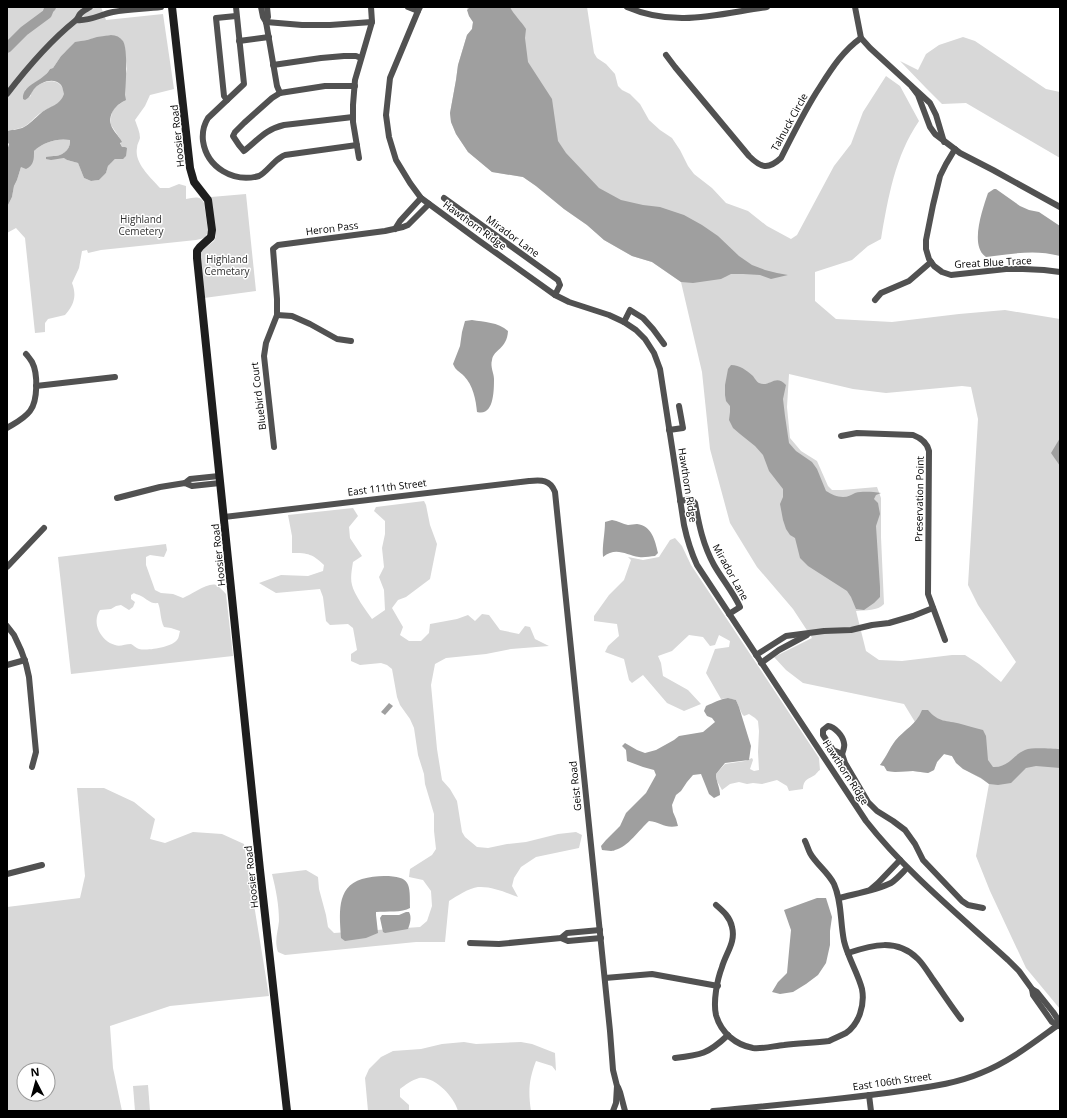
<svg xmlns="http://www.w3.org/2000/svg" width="1067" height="1118" viewBox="0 0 1067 1118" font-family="'Open Sans',sans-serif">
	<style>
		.green { fill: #d8d8d8; fill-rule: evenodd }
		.water { fill: #9f9f9f }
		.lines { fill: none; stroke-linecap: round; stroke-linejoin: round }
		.river { stroke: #9f9f9f; stroke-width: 10 }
		.street { stroke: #515151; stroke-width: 6 }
		.secondary { stroke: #1e1e1e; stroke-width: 8 }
		.labels { text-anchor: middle; stroke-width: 3; stroke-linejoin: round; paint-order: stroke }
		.street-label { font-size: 10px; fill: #000; stroke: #fff }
		.park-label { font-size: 10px; fill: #2f2f2f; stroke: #fff }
	</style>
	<rect width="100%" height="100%" fill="#fff"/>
	<g class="green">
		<path d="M7,7H101L106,20L163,14L174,89L150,95L145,106L135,120C137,126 140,132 140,138C139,142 137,144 137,148C134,163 151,178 160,188H169L179,184L186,186V199C194,198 200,195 204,203L208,231L205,238L196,240L101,250L88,253L87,250L82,251L79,268L72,283C77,296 74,305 65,315L48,319L45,323V332L35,333L25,238L16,228L7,233V207L12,197L14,186L17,180L21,167L34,155V151C44,142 57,138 70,140C71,147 65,155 56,156C53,156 50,156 47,157L46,159L65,158L67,160L78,163L84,178L91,181L99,180L106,173L108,166L115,159L122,148L119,137L111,125V117L112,112L114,108L124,101L125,95V78L127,69L124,44L122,40L111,35L82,41L65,52L61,56L53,68L50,69L45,76L25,90L30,97C31,95 31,93 32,91C39,81 58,76 63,89C64,92 65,95 63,98C58,106 50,107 42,112C31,119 28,129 14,129L7,137Z"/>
		<path d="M467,7H587L594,53L597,58L606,64L615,74L618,86L622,90L630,94L640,104L649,120L660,130L672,138L680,150L688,166L694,174L712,188L726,203L748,211L767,226L791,239L797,235L834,166L851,144L863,112L886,76L900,86L919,121C895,156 888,198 881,239L868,246L852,260L815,272V301L836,319L892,322L959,314L1005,310L1060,319V1009L1026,968L990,891L976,856L989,784C975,773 962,772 952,756L944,754L937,762L934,770L928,773L913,771L895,772L887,771L884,766L880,765L897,739L915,722L904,704L803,683L786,670L774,657L812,638L793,609L757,567L730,523L710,449L702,372L681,282L652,262L632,256L604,240L587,225L564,209L536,186L523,177L492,172L468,152L456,134L451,122L450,113L456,80L458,65L467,35L472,29L473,22L469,16ZM789,374L853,389L886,393L962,386L971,387L978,419L968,585L978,605L1016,662L1001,682L979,664L965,655H952L902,661L879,660L866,651L856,611C865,610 878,611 884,604L881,537V498L877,487L842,490H832L828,486L817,461L801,451L790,438L787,407Z"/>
		<path d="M963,37L975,41L1046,89L1060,92V158L966,103L942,104L926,88L900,61L918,70L926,54L939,45Z"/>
		<path d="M246,194L256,291L204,298L200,252L214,241L216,236L211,197Z"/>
		<path d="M424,501L426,505L430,525L437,544L430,579L406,597L398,600L392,608L403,627L400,635L409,641H421L429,633L430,624L457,619L468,615L475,621L482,614L489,615L500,630L519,634L525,626L530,627L535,639L549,646L511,649L486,654L446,658L435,664L431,685L437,749L442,780L450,789L457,801L462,832L465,837L477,847L488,848L507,844L526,842L558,834L576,832L582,835L579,848L536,857L521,867L514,878L512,886L518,897C505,892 491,886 478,887C469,888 457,896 449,901L445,942H416L285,955L278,952C274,940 278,932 279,921C279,905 276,890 272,874L306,870L318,877L319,889L326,915L328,927L334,933L420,927L427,921L432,906L431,891L423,880L409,877L410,869L432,855L436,849L434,831V814L425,784L424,774L418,755L414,728L410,719L400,705L397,697L392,669L387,665L381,663L360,665L351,661V654L357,650L353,628L348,624L330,625L326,621L323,597L320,589L276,593L259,583L281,575L308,576L323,571L324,565C312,554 309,553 292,553V536L288,515L353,508L358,516L349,527L350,538L362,556L353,562C352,569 350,578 352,585C354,594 366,611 372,619L385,610L384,590L379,577L384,567L382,548L385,534V521L374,511L376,507Z"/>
		<path d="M675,538L682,546L691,565L819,758L820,770C819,770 816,774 815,775C809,779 803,779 803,789L789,791L787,786L777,780L762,784L753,783L747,784L739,782L730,784L722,790L717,781L716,774L725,764L745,761L752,758L753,760L750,769L754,771L759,770L758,752L759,731L758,721L755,718L749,714L744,716L742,714L736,700L727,698L721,699L706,673L715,649L729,647L730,641L719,635L715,645L710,646L703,637L689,635L672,651L658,656L661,663L663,676L688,690L701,704L684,711L667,703L643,675L632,683L629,680L624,659L605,652L608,646L619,636L617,624L594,621V616L609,595L624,580L631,560L628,557L643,560L659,557L670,540Z"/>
		<path d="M166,544L167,550L164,557L150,555L146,557V565L155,590L161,593L173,594L183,598C191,595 208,582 216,585C220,587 223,591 226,594L233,656L71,674L58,557ZM134,593C135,594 140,595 141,596C147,599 150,604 158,603C161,610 160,619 164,627L171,628L180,631C179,634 179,638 177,640C172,647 148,651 139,649C136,648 133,645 131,644C125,644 120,647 115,645C101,641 91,623 100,610L111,609L116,606L121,605L129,610L133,607L135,602L131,599V595Z"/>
		<path d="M77,788H104L134,802L155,819L150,839L165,843L193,832L222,834L244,844L269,996L170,1006L110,1026L113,1068L122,1111H7V907L80,898L85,876ZM24,1070H48V1094H24Z"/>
		<path d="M464,1042L476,1044L521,1042L532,1044L555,1053L556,1071L552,1066L536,1061C529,1079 528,1091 531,1111H458C454,1097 435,1076 419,1078C412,1080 405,1085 400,1089V1097L409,1105V1111H368L365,1078L369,1069L381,1057L393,1051L421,1049L442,1044Z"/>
		<path d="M148,1085L150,1111H135L133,1086Z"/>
	</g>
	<g class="water">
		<path d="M470,7H510C514,15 521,21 526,29L525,38L528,62L552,99L558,141L566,153L599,188L621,200L643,205L660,207L684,215L702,225L718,236L739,256L752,265L765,270L777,273L788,275L771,279L760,275L743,274H731L721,279L693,283L681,282L652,262L632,256L604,240L587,225L564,209L536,186L523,177L492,172L468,152L456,134L451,122L450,113L456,80L458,65L467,35L472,29L473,22L469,16L467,10Z"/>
		<path d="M111,35C116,35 120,37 123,41C128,48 126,85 125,95L126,100C116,105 108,113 111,125C113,131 119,136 122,142L120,143L122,147H125L127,148L126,156L123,159H115L108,166L106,173L99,180L91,181L84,178L78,163L67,160L64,158L51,160L46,159V157C50,156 53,156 56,156C65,155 71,147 70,140C57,138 44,142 34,151C34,159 34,165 26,169L21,167L17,180L14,186L12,197L7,207V151L9,144L7,142L8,131C13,129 19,130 24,127C30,124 35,118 41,113C49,106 60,106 64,94C63,91 63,88 61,85C54,77 41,82 35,88C31,92 31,97 25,100L23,99C22,84 43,82 50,69L53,68L61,56L75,42L87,40L97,37Z"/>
		<path d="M994,189H996L1020,206L1029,210L1039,212L1060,226V256C1034,249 1012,254 986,257C969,246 983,208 988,193Z"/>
		<path d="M472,320C484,322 498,322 508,331C507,349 494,349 492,360C490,367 494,373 494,379C494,390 494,417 477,412C476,400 473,385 464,376C459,371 456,371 453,364L460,346L462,332L465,321Z"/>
		<path d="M731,365C740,365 746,370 753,376C755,379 757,382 759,383C770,388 775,373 786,385L783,399L785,416L789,443L796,451L812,462L817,469L826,491C831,494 837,497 843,497C848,497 851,495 855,493C863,491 873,492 881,493L876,495L874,499L878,503L880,514L876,526L880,587V597L874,603L864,610L856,609L851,597L847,591L808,566L800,558L795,538L790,535L786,529L783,520L780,504L783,497V489L769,471L763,455L755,446L740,434L733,428L729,420L730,412V406L726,401L725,395V385L728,369Z"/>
		<path d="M1060,438V466L1051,453Z"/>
		<path d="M612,520C618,521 623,524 628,525C631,525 634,524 637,524C652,526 655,540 658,553L655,556C650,556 644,558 639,557C626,555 616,546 603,557C602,545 605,534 605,522Z"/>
		<path d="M728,698L736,700L739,707L751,746L749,760L725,763L716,774C716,782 720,787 720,795L714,798L709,794L701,774L693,775L687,782L681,791L676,795L672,805L673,812L676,819L678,826C665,829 661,822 649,821C639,830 628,847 615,850C612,852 606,850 602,850L601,846L606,840L620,826L626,813L646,793L656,775L654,770L643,767L627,761L626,750L622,746L625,743L637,750L645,753L656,750L674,740L679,736L703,732L715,722L712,718L707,716L704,711L706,706C713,703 720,699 728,698Z"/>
		<path d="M389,703L393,706L385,715L381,712Z"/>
		<path d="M922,710H928C939,723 946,720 961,724C968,726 975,728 983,730L986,736L988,760L993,767C1008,768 1013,755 1025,750C1033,747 1051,749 1060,749V768L1036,766L1026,768L1011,783L998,785L989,784L981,778L963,769L956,763L952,756L944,754L937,762L934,770L928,773L913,771L895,772L887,771L884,766L880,765C886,758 889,749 895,741C905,729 916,725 922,710Z"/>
		<path d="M384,876C411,876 410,884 410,908C402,913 387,911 376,912V915L378,933L366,938L345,941L341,938C340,916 335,887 362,879C369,877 377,876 384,876Z"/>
		<path d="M817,898H826L832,917L830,931V945L826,963L818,975L806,984L793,992L780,994L772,992L778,982L787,973L791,930L784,910Z"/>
		<path d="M406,912H409C412,917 410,924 408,929L385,933L383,932L380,918L382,915H399Z"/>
	</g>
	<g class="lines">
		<path class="river" d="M7,48L24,31L47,14L49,9L51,7"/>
		<g class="street">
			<path d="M236,7L244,84L208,118C203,126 202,132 203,141C207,168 234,183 259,176C264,174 272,164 277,160C280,158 282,156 285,155L357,145"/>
			<path d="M261,7L263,17L266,22L277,86L280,93"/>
			<path d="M408,7L418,11"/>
			<path d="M420,7L418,11L390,78L386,115L389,137L396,160L410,183L421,198L478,240L555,295L569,302L609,315L624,322L636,330L645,339L654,353L660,369L684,525C687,539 691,552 697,565L866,821C906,872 960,916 1008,960L1019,971L1032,989L1037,992L1053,1012L1057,1018L1058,1025"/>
			<path d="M627,7C675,28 718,14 767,7"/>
			<path d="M855,7L861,38L870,48L930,103L936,115L944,142"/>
			<path d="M77,20C87,22 102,14 113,12C129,9 145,9 161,7"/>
			<path d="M266,22L302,25H330L372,22"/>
			<path d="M266,22L268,17L267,7"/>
			<path d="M239,41L269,37"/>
			<path d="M666,55L675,67L749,156C761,168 768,170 781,158C792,136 803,114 816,93C829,73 841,52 861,38"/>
			<path d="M273,65L321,58L344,56H356L361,58"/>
			<path d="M912,87L918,95L930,127L935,134L960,153L993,170L1060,207"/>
			<path d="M7,94C27,68 49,42 75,21C78,19 78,17 80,14C82,11 87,9 90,7"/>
			<path d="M227,100L224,96L216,18L236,16"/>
			<path d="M353,117L284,125C266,129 258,140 244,151L239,145L233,136L235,132L244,123L272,98L280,93L325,86H355"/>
			<path d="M955,149L946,164L940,176L933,205L926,240V249L929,259L934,266L942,272L951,275L1006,269H1023L1044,270L1060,272"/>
			<path d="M359,158L353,122V105L355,80L372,22L371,7"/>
			<path d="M444,198L558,280L560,285L555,295"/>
			<path d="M395,229L400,221L421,198"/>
			<path d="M875,300L881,293L909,281L931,262"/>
			<path d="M277,315L292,316L310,324L337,339L351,341"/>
			<path d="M624,322L630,310L643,318L653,329L664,344"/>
			<path d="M36,386L115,377"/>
			<path d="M7,428C15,423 24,419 30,411C38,401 38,373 32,362C30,359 28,356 26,354"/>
			<path d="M669,430L683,428L679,406"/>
			<path d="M841,436L857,433L913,435C921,438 927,442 929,451L928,594L945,640"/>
			<path d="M274,447L264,356L266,343L277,315V299L273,249L278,245L385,231L403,227L408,225L429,204"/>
			<path d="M185,483L190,479L219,476"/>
			<path d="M117,498L160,487L185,483L192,486L220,483"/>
			<path d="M680,501L691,499L695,503C699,525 703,545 714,565C722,579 733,592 740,607L729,614"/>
			<path d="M224,517L529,481C541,480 550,479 555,492L610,1031L613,1070L617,1086L616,1103L613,1111"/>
			<path d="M7,567L44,528"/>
			<path d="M7,626L14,635L21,650L26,664L29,677L36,752L32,767"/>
			<path d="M756,655L786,636L824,631L851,630L872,625L889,623L913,616L933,608"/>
			<path d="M761,663L779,650L807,635"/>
			<path d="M7,665L25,660"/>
			<path d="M828,726C835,727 843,736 844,743C845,747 843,751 842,754L833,750L823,735V730Z"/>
			<path d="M842,754L845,763L868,802L877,811L893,821L905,830L915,844L923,860L962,901L968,905L983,908"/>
			<path d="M7,874L42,865"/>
			<path d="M871,889L878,883L900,860"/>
			<path d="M839,898C854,894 877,890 891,883C897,879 902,873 907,868"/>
			<path d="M716,905C723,911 730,917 732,927C736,942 726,953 722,967C717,980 713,1002 716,1015C721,1033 736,1045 753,1048C763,1049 774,1046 784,1045C799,1043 814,1043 829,1041C835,1038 840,1036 846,1033C859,1024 865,1005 862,989C858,973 848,958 844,941C840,921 842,902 834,884C828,872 816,864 810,853C808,849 807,845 805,841"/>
			<path d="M561,938L568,941L601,938"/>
			<path d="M470,943L499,944L561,938L567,933L600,930"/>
			<path d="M848,953C872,945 897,938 918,959C923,964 928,972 932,978C942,992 951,1006 961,1019"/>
			<path d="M605,978L652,974L718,986"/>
			<path d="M1032,989L1033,995L1052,1022L1059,1026"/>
			<path d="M675,1058C701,1055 708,1054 728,1035"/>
			<path d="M618,1087L620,1092L625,1111"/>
			<path d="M869,1095L871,1111"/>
			<path d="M713,1111C776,1105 838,1100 901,1091C928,1087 955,1084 981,1073C1009,1062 1033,1043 1058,1025"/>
		</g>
		<path class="secondary" d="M172,7L190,168L194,182L208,200L212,230L211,237L200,247L197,251V258L260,870L287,1111"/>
	</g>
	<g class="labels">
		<g class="street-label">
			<text transform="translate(789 122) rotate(-61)" y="4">Talnuck Circle</text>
			<text transform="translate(177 136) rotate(-96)" y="4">Hoosier Road</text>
			<text transform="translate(475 225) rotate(36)" y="4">Hawthorn Ridge</text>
			<text transform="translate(332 228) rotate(-7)" y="4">Heron Pass</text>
			<text transform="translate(513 236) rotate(36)" y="4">Mirador Lane</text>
			<text transform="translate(993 262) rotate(-3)" y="4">Great Blue Trace</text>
			<text transform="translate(258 396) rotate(-97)" y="4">Bluebird Court</text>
			<text transform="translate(688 485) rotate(81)" y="4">Hawthorn Ridge</text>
			<text transform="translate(387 487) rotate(-7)" y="4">East 111th Street</text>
			<text transform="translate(919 499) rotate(-89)" y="4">Preservation Point</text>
			<text transform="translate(218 555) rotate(-96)" y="4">Hoosier Road</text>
			<text transform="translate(731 572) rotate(61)" y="4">Mirador Lane</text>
			<text transform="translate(846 772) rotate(57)" y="4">Hawthorn Ridge</text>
			<text transform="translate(575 786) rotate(-96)" y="4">Geist Road</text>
			<text transform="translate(251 877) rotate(-96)" y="4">Hoosier Road</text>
			<text transform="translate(892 1081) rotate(-8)" y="4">East 106th Street</text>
		</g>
		<g class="park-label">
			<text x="141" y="223">Highland<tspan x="141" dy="12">Cemetery</tspan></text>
			<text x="227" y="263">Highland<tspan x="227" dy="12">Cemetary</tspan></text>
		</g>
	</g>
	<rect width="1067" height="1118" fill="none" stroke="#000000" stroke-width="16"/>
	<g transform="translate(36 1082) rotate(354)"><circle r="19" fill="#ffffff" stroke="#999999"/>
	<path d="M0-3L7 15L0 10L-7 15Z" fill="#000000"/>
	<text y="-6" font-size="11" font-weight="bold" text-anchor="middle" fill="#000000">N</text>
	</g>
</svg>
